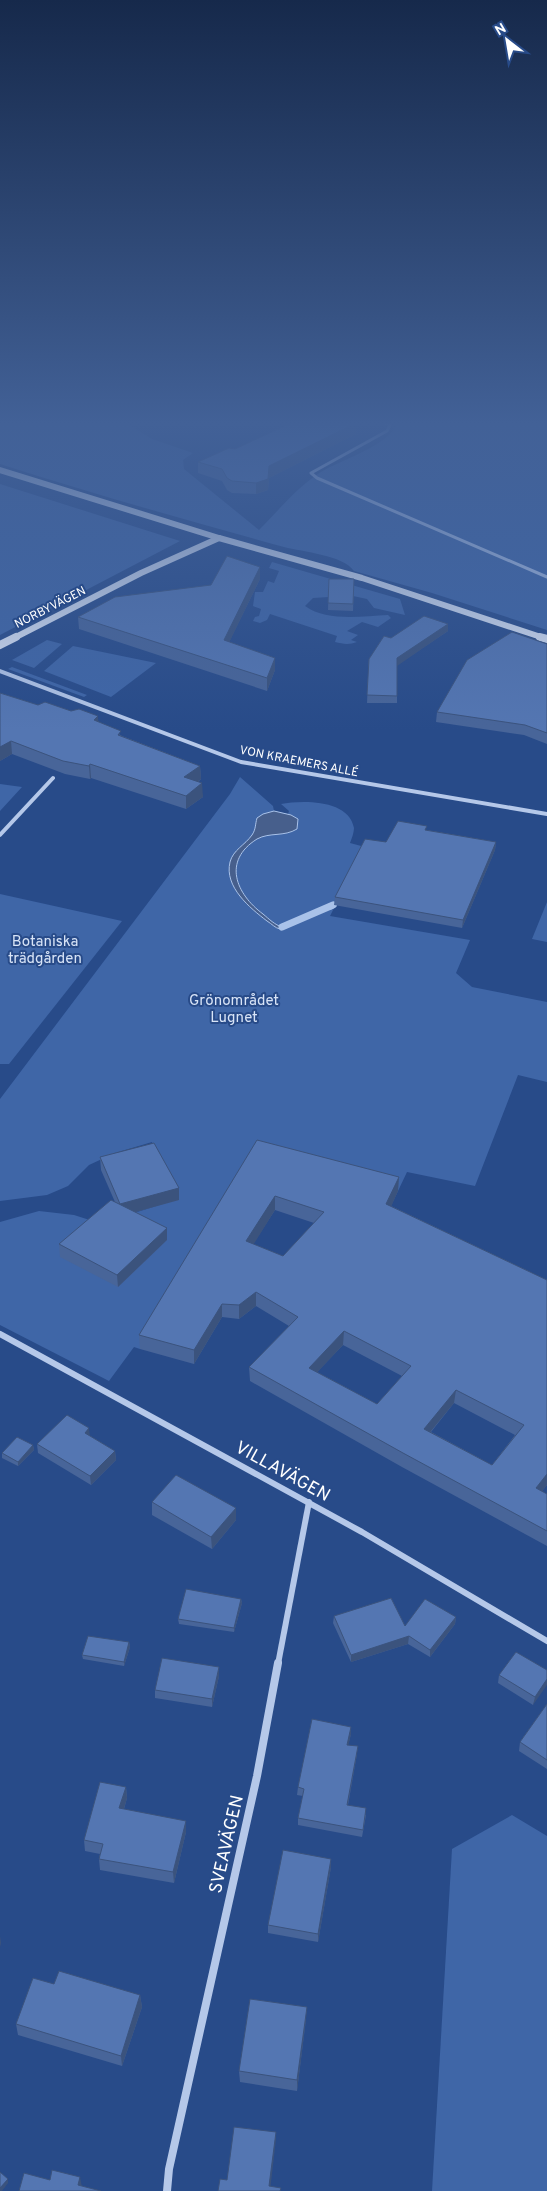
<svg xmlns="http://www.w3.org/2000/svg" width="547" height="2191" viewBox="0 0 547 2191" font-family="Overpass,sans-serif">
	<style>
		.green { fill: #3f66a7 }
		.water { fill: #475f8c; stroke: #a9c2e9 }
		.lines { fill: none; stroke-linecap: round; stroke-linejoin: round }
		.stream-far1 { stroke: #a9c2e9; stroke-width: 5.5 }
		.stream { stroke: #a9c2e9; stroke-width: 7 }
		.street-far3 { stroke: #b5c8e9; stroke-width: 3 }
		.street-far2 { stroke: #b5c8e9; stroke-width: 4 }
		.street-far1 { stroke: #b5c8e9; stroke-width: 6 }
		.street { stroke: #b5c8e9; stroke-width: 8 }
		.secondary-far1 { stroke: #dfe8f8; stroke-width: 6 }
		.secondary { stroke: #dfe8f8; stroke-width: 8 }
		.wall { fill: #486599; fill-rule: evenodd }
		.shaded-wall { fill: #3b537d }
		.building { fill: #5476b2; stroke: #3b537d; fill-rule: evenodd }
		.labels { text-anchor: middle; stroke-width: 4; stroke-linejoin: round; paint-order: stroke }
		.far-street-label { font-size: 12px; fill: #fff; stroke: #284b89 }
		.park-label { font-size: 15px; fill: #d8e4f7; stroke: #284b89 }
		.near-street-label { font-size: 18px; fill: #fff; stroke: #284b89 }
	</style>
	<rect width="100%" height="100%" fill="#284b89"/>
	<g class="green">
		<path d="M0,423H126L152,439L193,453L183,460L184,469L259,530C278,511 298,486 321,472C340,460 391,445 397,423H547V630L432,593L354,571C343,555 303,552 284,547C189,521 94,494 0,464Z"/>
		<path d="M0,484L180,541L0,635Z"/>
		<path d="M272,562L400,599L405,615L374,608L367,599L353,596V586L329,597L313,598L305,606C327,622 362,616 388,615L391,618L378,627L362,622L347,631L358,635L351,640L357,642C349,645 343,644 335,642L337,636L270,614L267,620L260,623L253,621L255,617L259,616L261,609L253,606L255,592H263L268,581L274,583L279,571L269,568Z"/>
		<path d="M47,640L62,644L34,668L12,660Z"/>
		<path d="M73,646L156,663L111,697L44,671Z"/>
		<path d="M12,667L87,695L84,697L8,669Z"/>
		<path d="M240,777L273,806L274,811L288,814L289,811L281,804C302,800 349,799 354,828C354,832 352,838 350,843L365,847L330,916L470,940L456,973L472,987L547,1002V1082L518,1075L475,1186L407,1172L398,1191L257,1154L140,1349L134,1347L109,1381L0,1325V1222L39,1211L74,1215L99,1223L128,1220L137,1212L179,1199L155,1155L152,1142L115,1153L89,1165L68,1186L47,1195L0,1201V1099L230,794Z"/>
		<path d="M0,784L22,787L0,811Z"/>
		<path d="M0,894L122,921L9,1064H0Z"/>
		<path d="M547,902V942L532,939Z"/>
		<path d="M512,1815L547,1836V2191H432L452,1849Z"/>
	</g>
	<path class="water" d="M274,811L291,815L298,819L297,829C284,837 270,832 257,839C222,861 236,894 263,914C269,919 275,925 282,927L280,929C275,928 272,924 267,921C250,908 224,887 230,862C233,850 245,845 252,835C256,829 255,825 257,818L263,814Z"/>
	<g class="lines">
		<path class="stream-far1" d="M330,907L334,905"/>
		<path class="stream" d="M282,927L333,905"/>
		<path class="street-far3" d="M385,423L390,425L387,431L311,473L317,478L547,577"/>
		<g class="street-far2">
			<path d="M0,671L241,762L547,814"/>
			<path d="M0,835L53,778"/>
		</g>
		<g class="street-far1">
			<path d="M0,1334L362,1532L547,1641"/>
			<path d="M278,1664L309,1502"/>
		</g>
		<path class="street" d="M167,2191L169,2169L257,1776L278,1663"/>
		<g class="secondary-far1">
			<path d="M0,470L219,538L362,578L544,638"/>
			<path d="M14,638L141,573L219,538"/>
		</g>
		<g class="secondary">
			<path d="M540,637L547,639"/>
			<path d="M0,645L16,637"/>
		</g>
	</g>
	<g class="wall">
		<path d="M284,423H356V434L269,478L268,490L256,494L232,493L227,490L222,481L198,473V462L235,449L284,426Z"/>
		<path d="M260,579L229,642L275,658V670L267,691L79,629L78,617Z"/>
		<path d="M329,579H354L353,611L328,610Z"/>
		<path d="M448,624V631L397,665V703H367L369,659L391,638Z"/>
		<path d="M547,644V744L524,735L436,722L437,712Z"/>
		<path d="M0,693L38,705L99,722L122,736L200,766L201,779L198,782L203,797L186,809L91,778L90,779L65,774L12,754L0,761Z"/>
		<path d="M426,830L496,842L495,850L462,928L334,905L335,897L386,842Z"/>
		<path d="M257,1140L399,1177L398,1191L391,1206L547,1280V1485L542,1491L547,1494V1546L402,1467L250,1381L249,1367L289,1326L256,1306L239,1319L222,1317L194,1364L140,1349L139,1335ZM275,1210L314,1223L283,1256L253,1244ZM343,1345L402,1376L377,1404L317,1372ZM454,1403L515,1435L492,1465L431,1432Z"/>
		<path d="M100,1157L179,1200L135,1212L167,1228V1240L118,1287L60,1257L59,1244L115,1202L101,1170Z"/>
		<path d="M90,1436L115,1451L116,1460L91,1485L38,1453L37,1444Z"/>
		<path d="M33,1445L34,1450L18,1466L2,1458V1453Z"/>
		<path d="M152,1502L236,1508V1520L212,1549L152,1515Z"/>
		<path d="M241,1599L242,1603L234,1632L179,1624L178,1619Z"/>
		<path d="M334,1616L405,1626L456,1617L455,1624L430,1657L408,1644L351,1662L333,1623Z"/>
		<path d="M129,1642L130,1647L124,1666L83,1659L82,1655Z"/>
		<path d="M219,1667V1676L212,1707L155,1698V1690Z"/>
		<path d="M547,1670L533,1705L498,1683L499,1675Z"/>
		<path d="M547,1704V1769L519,1751L520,1742Z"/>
		<path d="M351,1734L348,1745L357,1754L348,1805L366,1815L362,1837L298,1825V1818L303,1796L297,1795L298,1787Z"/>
		<path d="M126,1787L127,1798L124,1809L186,1832L174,1883L100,1870L99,1859L100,1854L85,1851L84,1840Z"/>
		<path d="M331,1859V1867L318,1942L268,1933V1925Z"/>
		<path d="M54,1984L140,1995L142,2007L122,2066L18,2035L16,2024Z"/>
		<path d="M306,2019L297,2091L240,2082L239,2071Z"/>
	</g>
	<g class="shaded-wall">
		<path d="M356,423V434L269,478L268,490L256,494V483L269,466Z"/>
		<path d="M260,567V579L224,653V640Z"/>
		<path d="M448,624V631L397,666V658Z"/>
		<path d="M275,658V670L267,691V678Z"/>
		<path d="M98,716L99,729L94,720Z"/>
		<path d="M11,741L12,754L0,761V747Z"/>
		<path d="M90,764L91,778L90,779L89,766Z"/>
		<path d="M200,766L201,779L185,791L184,777Z"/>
		<path d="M202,783L203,797L186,809V796Z"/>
		<path d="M496,842L495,850L462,928L463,920Z"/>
		<path d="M399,1177L398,1191L386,1218V1204Z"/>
		<path d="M179,1188V1200L121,1216L120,1204Z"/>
		<path d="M275,1196V1210L247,1255L246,1241Z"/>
		<path d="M167,1228V1240L118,1287L117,1275Z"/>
		<path d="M256,1292V1306L239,1319V1305Z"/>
		<path d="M222,1304V1317L194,1364V1350Z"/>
		<path d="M344,1331L343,1345L309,1381V1368Z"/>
		<path d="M456,1390L454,1403L422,1442L424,1429Z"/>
		<path d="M89,1428L90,1437L85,1433Z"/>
		<path d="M33,1445L34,1450L18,1466V1462Z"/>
		<path d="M115,1451L116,1460L91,1485L90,1476Z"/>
		<path d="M547,1474V1485L534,1502L536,1488Z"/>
		<path d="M236,1508V1520L212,1549L211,1537Z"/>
		<path d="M241,1599L242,1603L234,1632V1628Z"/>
		<path d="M456,1617L455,1624L430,1657V1650Z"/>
		<path d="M409,1636L408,1644L351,1662V1655Z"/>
		<path d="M129,1642L130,1647L124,1666V1662Z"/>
		<path d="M219,1667V1676L212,1707V1699Z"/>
		<path d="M547,1679V1685L533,1705L535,1697Z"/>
		<path d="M351,1727V1734L347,1752V1745Z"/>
		<path d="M358,1746L357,1754L346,1812L347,1805Z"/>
		<path d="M126,1787L127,1798L121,1819L119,1808Z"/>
		<path d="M186,1821V1832L174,1883L173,1872Z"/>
		<path d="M331,1859V1867L318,1942V1934Z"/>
		<path d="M0,1936L1,1943L0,1947Z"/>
		<path d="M140,1995L142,2007L122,2066L121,2056Z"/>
		<path d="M307,2007L306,2019L297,2091V2080Z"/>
		<path d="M276,2132V2139L270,2191L269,2186Z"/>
		<path d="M80,2177L82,2187L78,2185Z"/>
		<path d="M8,2179V2183L2,2191H0V2188Z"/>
	</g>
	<g class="building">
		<path d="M290,423H356L269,466L268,479L256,483L232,481L227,478L222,469L198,462L229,448L235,449L291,423Z"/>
		<path d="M227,556L260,567L224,640L275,658L267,678L78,617L115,597L211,585Z"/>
		<path d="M329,579H354L353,604L328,603Z"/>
		<path d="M424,616L448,624L397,658V696L367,695L369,659L384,636L391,638Z"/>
		<path d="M512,632L547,644V733L525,725L437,712L467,660Z"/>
		<path d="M0,693L38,705L45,702L71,711L79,709L98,716L94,720L121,731L118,735L200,766L184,777L202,783L186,796L90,764L89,766L63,761L11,741L0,747Z"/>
		<path d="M398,821L427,826L425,830L496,842L463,920L335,897L365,839L386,842Z"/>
		<path d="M257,1140L399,1177L386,1204L547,1280V1474L536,1488L547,1494V1531L403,1453L249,1367L298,1317L256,1292L239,1305L222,1304L194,1350L139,1335ZM275,1196L324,1212L283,1256L246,1241ZM344,1331L411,1366L377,1404L309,1368ZM456,1390L524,1425L492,1465L424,1429Z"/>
		<path d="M154,1143L179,1188L120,1204L100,1157Z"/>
		<path d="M111,1200L167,1228L117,1275L59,1244Z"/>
		<path d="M67,1415L89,1428L85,1433L115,1451L90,1476L37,1444Z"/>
		<path d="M17,1437L33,1445L18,1462L2,1453Z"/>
		<path d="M176,1475L236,1508L211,1537L152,1502Z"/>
		<path d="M186,1589L241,1599L234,1628L178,1619Z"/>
		<path d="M391,1598L405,1626L425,1599L456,1617L430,1650L409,1636L351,1655L334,1616Z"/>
		<path d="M88,1636L129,1642L124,1662L82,1655Z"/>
		<path d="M516,1652L547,1670V1679L535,1697L499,1675Z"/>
		<path d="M162,1658L219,1667L212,1699L155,1690Z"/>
		<path d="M547,1704V1760L520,1742Z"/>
		<path d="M312,1719L351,1727L347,1745L358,1746L347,1805L366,1808L363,1830L298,1818L304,1789L298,1787Z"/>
		<path d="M100,1782L126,1787L119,1808L186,1821L173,1872L99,1859L103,1844L84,1840Z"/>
		<path d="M283,1850L331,1859L318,1934L268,1925Z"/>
		<path d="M59,1971L140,1995L121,2056L16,2024L33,1978L54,1984Z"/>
		<path d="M250,1999L307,2007L297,2080L239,2071Z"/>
		<path d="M234,2127L276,2132L269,2186L281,2188L280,2191H218L220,2179L227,2180Z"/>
		<path d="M52,2170L80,2177L78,2185L101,2191H19L24,2173L50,2180Z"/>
		<path d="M0,2172L8,2179L0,2188Z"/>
	</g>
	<linearGradient id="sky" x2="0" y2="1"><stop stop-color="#16294b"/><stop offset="0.58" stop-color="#426197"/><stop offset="1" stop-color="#426197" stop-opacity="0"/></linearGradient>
	<rect width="547" height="730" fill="url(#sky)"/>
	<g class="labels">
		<g class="far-street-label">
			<text transform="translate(50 607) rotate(-27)" y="4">NORBYVÄGEN</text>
			<text transform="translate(299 761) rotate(11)" y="4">VON KRAEMERS ALLÉ</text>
		</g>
		<g class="park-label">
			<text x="45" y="946">Botaniska<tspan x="45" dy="17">trädgården</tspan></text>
			<text x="234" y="1005">Grönområdet<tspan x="234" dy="17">Lugnet</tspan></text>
		</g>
		<g class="near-street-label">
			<text transform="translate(283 1471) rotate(29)" y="6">VILLAVÄGEN</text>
			<text transform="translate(226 1844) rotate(-77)" y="6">SVEAVÄGEN</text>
		</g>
	</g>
	<g transform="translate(507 40) rotate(329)" stroke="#284b89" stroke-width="4" paint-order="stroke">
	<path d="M0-4L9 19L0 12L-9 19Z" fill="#ffffff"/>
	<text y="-8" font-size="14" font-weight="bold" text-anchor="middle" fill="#ffffff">N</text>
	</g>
</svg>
